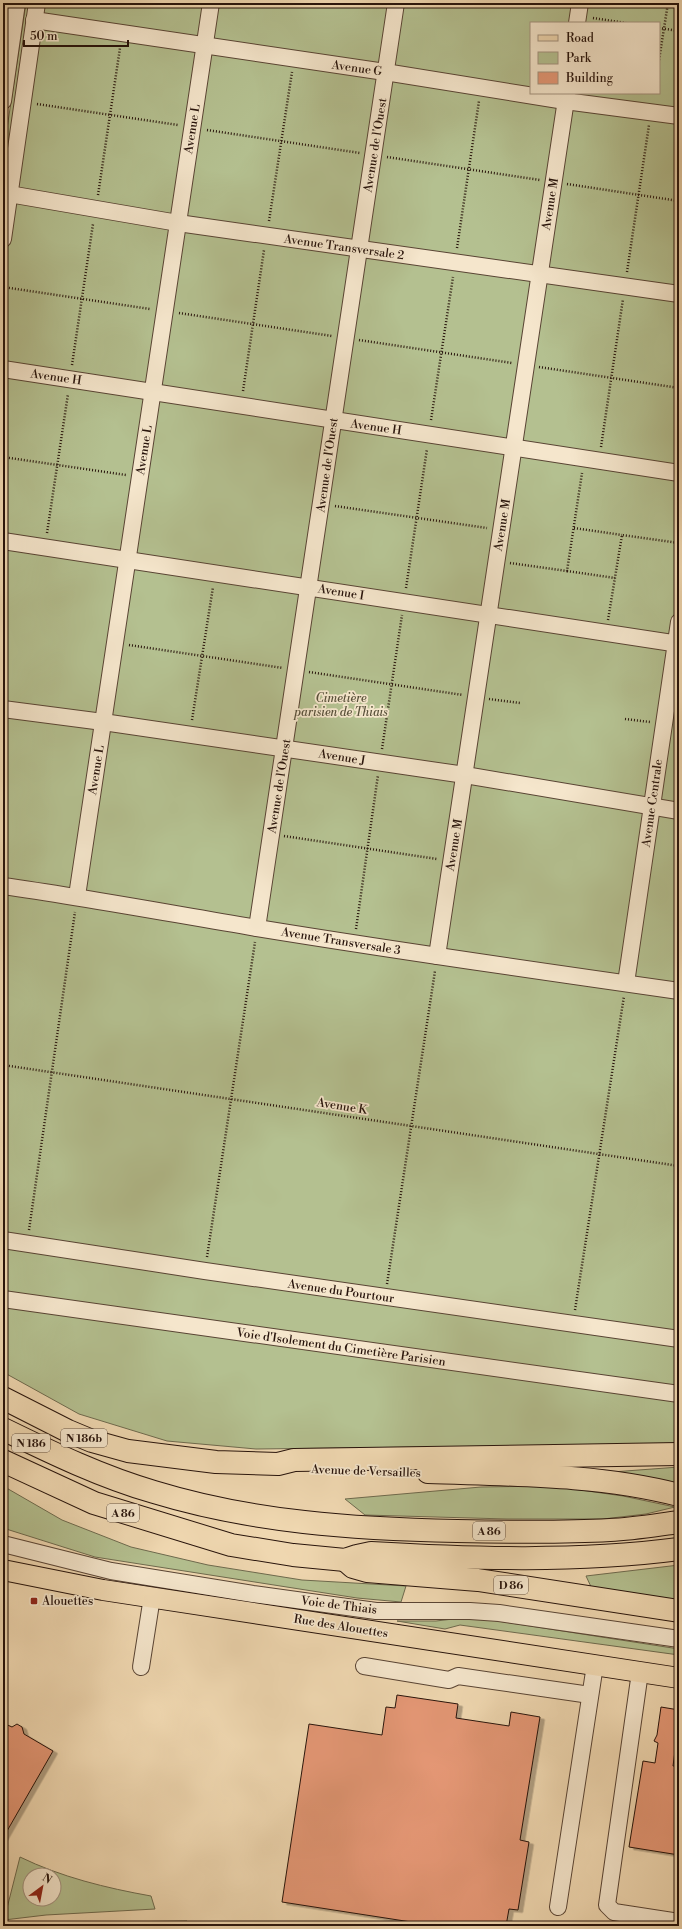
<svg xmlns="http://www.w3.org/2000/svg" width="682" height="1929" viewBox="0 0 682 1929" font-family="'Libre Bodoni',serif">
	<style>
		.green { fill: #b4c090; stroke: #6e6a4e; fill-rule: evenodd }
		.building { fill: #e49775; stroke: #27130b; filter: url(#shadow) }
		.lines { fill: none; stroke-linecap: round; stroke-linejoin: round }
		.minor-casing { stroke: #594434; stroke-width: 18 }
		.major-casing { stroke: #27130b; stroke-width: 22 }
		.highway-casing { stroke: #27130b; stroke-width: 24 }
		.path { stroke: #27130b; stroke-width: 2.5; stroke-dasharray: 1 2; stroke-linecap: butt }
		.minor { stroke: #f5e6cc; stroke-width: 16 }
		.major { stroke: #f0d8b1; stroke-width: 20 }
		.highway { stroke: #f0d8b1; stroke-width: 22 }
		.poi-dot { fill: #8f2418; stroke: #f5e6cc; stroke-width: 1.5 }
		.labels { text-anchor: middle; stroke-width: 3.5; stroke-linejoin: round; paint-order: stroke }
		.shield { fill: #f5e6cc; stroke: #655245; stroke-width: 1 }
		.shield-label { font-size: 11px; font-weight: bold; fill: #27130b }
		.street-label { font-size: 12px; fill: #27130b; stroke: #f5e6cc }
		.park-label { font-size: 12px; font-style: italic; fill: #58503a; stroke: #f5e6cc }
		.poi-label { font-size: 12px; fill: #27130b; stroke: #f5e6cc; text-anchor: start }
	</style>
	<defs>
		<filter id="shadow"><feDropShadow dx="4.5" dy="2.5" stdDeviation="0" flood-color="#0004"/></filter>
	</defs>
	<rect width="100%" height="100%" fill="#f0d8b1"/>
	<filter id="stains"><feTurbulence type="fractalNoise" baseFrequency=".005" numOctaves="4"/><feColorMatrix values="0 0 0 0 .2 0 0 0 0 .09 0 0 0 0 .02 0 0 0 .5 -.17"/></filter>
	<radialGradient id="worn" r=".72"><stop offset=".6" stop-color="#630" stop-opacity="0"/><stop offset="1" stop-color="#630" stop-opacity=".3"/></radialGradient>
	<g class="green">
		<path d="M26,3H679V1444L256,1449L167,1441L79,1414L3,1372V155ZM531,23H659V93H531Z"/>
		<path d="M679,1467V1484L612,1472Z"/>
		<path d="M3,1486L62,1520L131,1547L208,1565L302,1580L406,1586L401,1602L357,1598L95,1557L3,1528Z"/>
		<path d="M552,1486L623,1496L675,1507L646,1514L603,1519H507L365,1515L345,1499L481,1487Z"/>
		<path d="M679,1565V1604L593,1591L586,1576Z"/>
		<path d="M462,1618L485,1619L679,1649V1655L460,1625L445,1629L397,1621H436Z"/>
		<path d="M20,1857C61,1877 106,1888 151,1896L155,1909L46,1915L4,1920ZM30,1875H54V1899H30Z"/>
		<path d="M187,1921L190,1926H54L111,1922Z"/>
	</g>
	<g class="building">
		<path d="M397,1695L458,1704L456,1718L509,1726L511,1712L540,1717L520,1840L529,1842L518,1910L509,1909L506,1926H437L282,1902L309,1724L382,1735L386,1707L395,1708Z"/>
		<path d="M661,1707L679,1710V1736H677L673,1766H679V1855L629,1847L643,1761L655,1763L658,1743L654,1741L657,1735Z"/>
		<path d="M3,1723L12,1727L17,1724L22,1727L24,1734L53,1751L3,1838Z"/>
	</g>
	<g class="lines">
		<g class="minor-casing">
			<g id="minor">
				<path d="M34,20L385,72L565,101L679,116"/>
				<path d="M577,23L580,3"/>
				<path d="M3,101L17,3"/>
				<path d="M9,194L178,223L679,294"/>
				<path d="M3,239L37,3"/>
				<path d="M3,369L679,473"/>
				<path d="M3,541L679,644"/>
				<path d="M3,709L103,722L465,775L679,811"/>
				<path d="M3,886C88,898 173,914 257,928C398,951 538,971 679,991"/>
				<path d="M77,896L211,3"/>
				<path d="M257,928L396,3"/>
				<path d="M437,956L567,93"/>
				<path d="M626,983L679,622"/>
				<path d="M3,1240L205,1271L679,1339"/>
				<path d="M3,1299L679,1394"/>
				<path d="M3,1544L111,1571L253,1594L376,1611H470L499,1613L679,1639"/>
				<path d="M364,1666L449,1680L458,1676L590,1695"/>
				<path d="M141,1667L152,1597"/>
				<path d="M640,1672L607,1905L614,1912L679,1922"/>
				<path d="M558,1907L595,1665"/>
			</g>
		</g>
		<g class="major-casing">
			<path id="major" d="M3,1570L103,1590L679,1678"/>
		</g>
		<g class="highway-casing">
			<g id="highway">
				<path d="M3,1398L68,1431L92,1441L128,1451L216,1462L278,1464L294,1460L679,1454"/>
				<path d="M3,1429C52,1453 102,1477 154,1492C252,1522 355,1529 457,1531C508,1532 559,1533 610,1530C633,1529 656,1525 679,1522"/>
				<path d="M3,1461L94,1503L231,1545L293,1555L345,1560L357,1556L371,1553C474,1559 577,1562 679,1549"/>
				<path d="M428,1472C511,1475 598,1474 679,1495"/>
				<path d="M345,1560L353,1567L367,1571L478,1580L679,1611"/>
			</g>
		</g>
		<g class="path">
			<path d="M593,18L626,23"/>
			<path d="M659,28L679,31"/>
			<path d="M659,60L668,3"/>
			<path d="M37,104L178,125"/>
			<path d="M207,130L360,153"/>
			<path d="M387,157L540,180"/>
			<path d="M567,184L679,201"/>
			<path d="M98,195L120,48"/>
			<path d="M269,221L292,72"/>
			<path d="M457,248L479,101"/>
			<path d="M627,272L649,125"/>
			<path d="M3,287L150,309"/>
			<path d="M179,313L332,336"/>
			<path d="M359,340L512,363"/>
			<path d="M72,365L93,224"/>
			<path d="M539,367L679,388"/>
			<path d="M243,391L264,250"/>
			<path d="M431,420L453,277"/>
			<path d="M601,447L623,299"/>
			<path d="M3,457L126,475"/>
			<path d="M335,506L487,528"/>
			<path d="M574,528L622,535"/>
			<path d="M47,533L68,394"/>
			<path d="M510,563L567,571L582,473"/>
			<path d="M567,571L615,578"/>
			<path d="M406,588L427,449"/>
			<path d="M608,620L622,535L679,543"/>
			<path d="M129,645L283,668"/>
			<path d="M309,672L463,695"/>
			<path d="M489,699L520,703"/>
			<path d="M625,719L650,722"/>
			<path d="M192,720L213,587"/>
			<path d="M382,749L402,615"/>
			<path d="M284,836L437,859"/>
			<path d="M356,929L378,775"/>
			<path d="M3,1065L679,1166"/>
			<path d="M29,1230L75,912"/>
			<path d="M207,1257L255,942"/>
			<path d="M387,1284L435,971"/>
			<path d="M575,1310L624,996"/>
		</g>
		<use href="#minor" class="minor"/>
		<use href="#major" class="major"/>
		<use href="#highway" class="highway"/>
	</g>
	<rect class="poi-dot" x="30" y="1597" width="8" height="8" rx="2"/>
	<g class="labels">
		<g class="shield">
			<rect x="61" y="1429" width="46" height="18" rx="3"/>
			<rect x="12" y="1434" width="38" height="18" rx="3"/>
			<rect x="107" y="1504" width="32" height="18" rx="3"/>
			<rect x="473" y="1522" width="32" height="18" rx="3"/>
			<rect x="494" y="1576" width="34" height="18" rx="3"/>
		</g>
		<g class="shield-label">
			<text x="84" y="1442">N 186b</text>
			<text x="31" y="1447">N 186</text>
			<text x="123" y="1517">A 86</text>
			<text x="489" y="1535">A 86</text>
			<text x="511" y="1589">D 86</text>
		</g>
		<g class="street-label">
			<text transform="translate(357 68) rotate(8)" y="4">Avenue G</text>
			<text transform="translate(192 129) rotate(-81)" y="4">Avenue L</text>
			<text transform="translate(375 145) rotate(-81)" y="4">Avenue de l'Ouest</text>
			<text transform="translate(550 204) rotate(-81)" y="4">Avenue M</text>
			<text transform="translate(344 247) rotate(8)" y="4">Avenue Transversale 2</text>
			<text transform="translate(56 377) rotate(8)" y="4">Avenue H</text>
			<text transform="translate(376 427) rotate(8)" y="4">Avenue H</text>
			<text transform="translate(144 450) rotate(-81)" y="4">Avenue L</text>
			<text transform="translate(327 465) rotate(-82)" y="4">Avenue de l'Ouest</text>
			<text transform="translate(502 525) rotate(-81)" y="4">Avenue M</text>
			<text transform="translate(341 592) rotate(9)" y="4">Avenue I</text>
			<text transform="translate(342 757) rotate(9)" y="4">Avenue J</text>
			<text transform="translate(96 770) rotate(-81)" y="4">Avenue L</text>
			<text transform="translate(279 786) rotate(-81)" y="4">Avenue de l'Ouest</text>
			<text transform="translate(652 803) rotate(-82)" y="4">Avenue Centrale</text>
			<text transform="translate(454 845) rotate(-81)" y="4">Avenue M</text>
			<text transform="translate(341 941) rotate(9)" y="4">Avenue Transversale 3</text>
			<text transform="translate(342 1106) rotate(9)" y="4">Avenue K</text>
			<text transform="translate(341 1291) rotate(8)" y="4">Avenue du Pourtour</text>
			<text transform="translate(341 1347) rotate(8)" y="4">Voie d'Isolement du Cimetière Parisien</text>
			<text transform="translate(366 1471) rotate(2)" y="4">Avenue de Versailles</text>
			<text transform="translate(339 1605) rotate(7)" y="4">Voie de Thiais</text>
			<text transform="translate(341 1626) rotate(9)" y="4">Rue des Alouettes</text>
		</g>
		<g class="park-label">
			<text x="341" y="702">Cimetière<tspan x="341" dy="14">parisien de Thiais</tspan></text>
		</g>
		<g class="poi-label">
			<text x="42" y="1605">Alouettes</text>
		</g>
	</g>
	<rect width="682" height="1929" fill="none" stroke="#f0d8b1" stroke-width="16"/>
	<rect x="4" y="4" width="674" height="1921" fill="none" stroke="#27130b" stroke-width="2"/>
	<rect x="8" y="8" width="666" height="1913" fill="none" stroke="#27130b"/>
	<rect x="530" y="22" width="130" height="72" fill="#f5e6cc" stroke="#a3927f"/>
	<rect x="538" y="35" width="20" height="6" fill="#f0d8b1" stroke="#a3927f"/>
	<text x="566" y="42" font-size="12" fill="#27130b">Road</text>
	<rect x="538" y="52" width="20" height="12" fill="#b4c090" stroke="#a3927f"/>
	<text x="566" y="62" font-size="12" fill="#27130b">Park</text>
	<rect x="538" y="72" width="20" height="12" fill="#e49775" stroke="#a3927f"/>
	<text x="566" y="82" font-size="12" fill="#27130b">Building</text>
	<g transform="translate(42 1887) rotate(32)"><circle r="19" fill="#f5e6cc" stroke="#a3927f"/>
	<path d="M0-3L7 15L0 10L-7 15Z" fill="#8f2418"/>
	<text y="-6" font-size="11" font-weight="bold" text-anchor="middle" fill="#27130b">N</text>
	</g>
	<path d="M24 40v6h104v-6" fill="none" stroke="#27130b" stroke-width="2"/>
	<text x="30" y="40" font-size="12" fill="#27130b" stroke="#f5e6cc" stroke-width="3" paint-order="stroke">50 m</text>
	<rect width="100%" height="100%" filter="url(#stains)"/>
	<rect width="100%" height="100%" fill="url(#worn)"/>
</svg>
